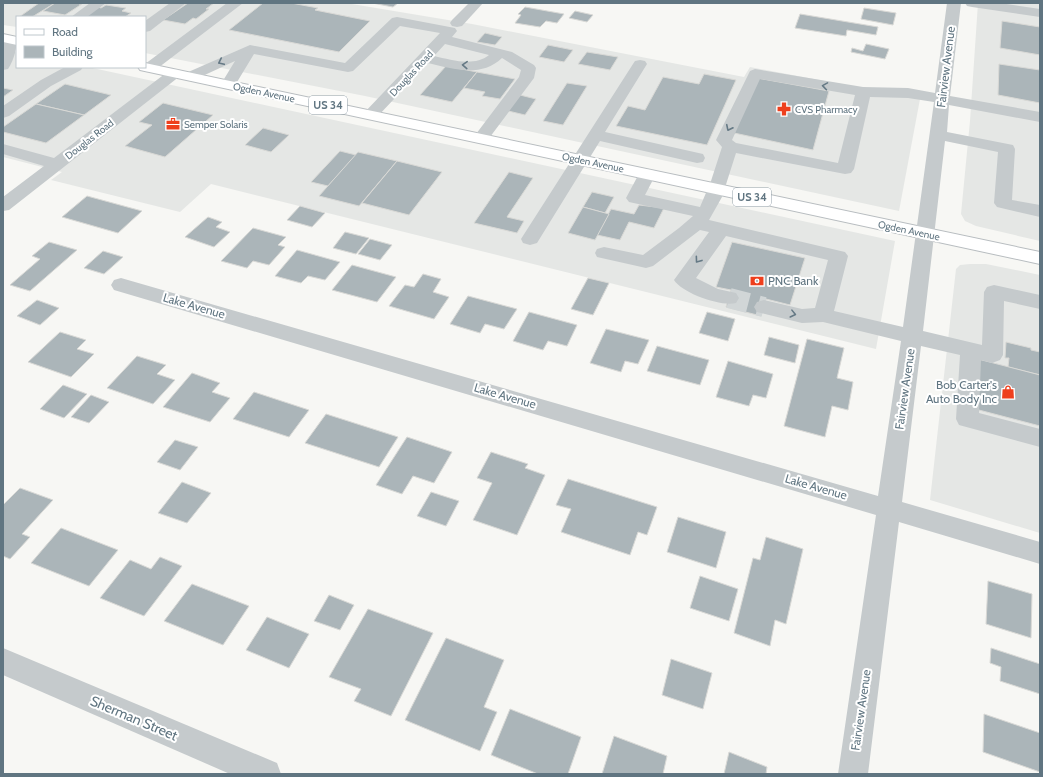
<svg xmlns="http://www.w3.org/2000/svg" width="1043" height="777" viewBox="0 0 1043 777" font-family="Cabin,sans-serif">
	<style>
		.built { fill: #e5e7e5 }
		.building { fill: #abb5b9; stroke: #d9d9d6 }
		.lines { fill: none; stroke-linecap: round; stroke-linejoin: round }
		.minor-tunnel { stroke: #d1d6d7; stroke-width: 20; stroke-dasharray: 20 10; stroke-linecap: butt }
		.major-casing { stroke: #b8bdc0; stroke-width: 2 }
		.minor { fill: #c5cacc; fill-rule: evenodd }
		.major { fill: #fff; fill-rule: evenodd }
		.oneway { stroke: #657985 }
		.labels { text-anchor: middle; stroke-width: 4; stroke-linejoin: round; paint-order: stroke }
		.far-street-label { font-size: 10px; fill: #607581; stroke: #fff }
		.far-poi-label { font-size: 10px; fill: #607581; stroke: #fff; text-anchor: start }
		.shield { fill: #fff; stroke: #909ea7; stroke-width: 1 }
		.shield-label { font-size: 11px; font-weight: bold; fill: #607581 }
		.street-label { font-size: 12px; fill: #607581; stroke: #fff }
		.poi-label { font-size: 12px; fill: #607581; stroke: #fff; text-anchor: start }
		.near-street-label { font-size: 14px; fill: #607581; stroke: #fff }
	</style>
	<rect width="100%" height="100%" fill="#f7f7f4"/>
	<g class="built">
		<path d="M3,3H346L472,24L744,77L750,67L920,99L899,211L365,96L145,53V17H17V27L3,25Z"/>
		<path d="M978,3H1040V241L976,226L965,221L961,214L970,121Z"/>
		<path d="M3,49L17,52V67H88L895,241L876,349L211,184L180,212L51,180L62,172L3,157Z"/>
		<path d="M970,264H986L1040,275V533L930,500L956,269L960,265Z"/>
	</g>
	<g class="building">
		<path d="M39,3H55L32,17H19Z"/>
		<path d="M55,3H81L79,4H82L65,15L43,11Z"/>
		<path d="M188,3H214L206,9H209L196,19L193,18L185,24L163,20Z"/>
		<path d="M263,3H291L318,8L315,10L370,21L339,52L229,30Z"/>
		<path d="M372,3H398L393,7Z"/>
		<path d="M106,5L126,8L122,11L131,13L125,17H84L98,7L101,8Z"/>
		<path d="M525,7L564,14L557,23L546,21L540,27L515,23L521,15L518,14Z"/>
		<path d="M864,8L896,13L893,25L861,19Z"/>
		<path d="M575,11L593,15L587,22L569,18Z"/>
		<path d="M800,14L878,27L876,35L847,30L846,36L795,28Z"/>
		<path d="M1002,21L1040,27V55L1000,48Z"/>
		<path d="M485,33L502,37L495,45L477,42Z"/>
		<path d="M866,44L889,49L885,59L851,52L852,48L863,51Z"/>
		<path d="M548,45L573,50L564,62L539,57Z"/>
		<path d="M587,52L618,57L610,70L578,64Z"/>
		<path d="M999,64L1040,70V103L998,95Z"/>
		<path d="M446,66L477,72L452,102L420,95Z"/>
		<path d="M477,72L515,79L500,99L482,96L485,92L464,88Z"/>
		<path d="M704,74L736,80L707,145L616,126L628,106L645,110L663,77L699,84Z"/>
		<path d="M757,78L829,91L813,150L734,133Z"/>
		<path d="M567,83L587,86L563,125L543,121Z"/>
		<path d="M65,84L111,95L84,115L36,104Z"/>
		<path d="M3,88L13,90L3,97Z"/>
		<path d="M516,94L536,99L525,115L504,110Z"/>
		<path d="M163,103L213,115L165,157L125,146L152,125L139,122Z"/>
		<path d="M36,104L84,115L46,143L3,132V127Z"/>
		<path d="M263,128L289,135L271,152L245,145Z"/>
		<path d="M340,151L356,155L328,186L311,182Z"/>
		<path d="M358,152L397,161L359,206L319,196Z"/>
		<path d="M397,161L442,172L409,215L362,203Z"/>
		<path d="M509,172L533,178L507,217L524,221L517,233L474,223Z"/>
		<path d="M592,192L614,197L605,213L583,207Z"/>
		<path d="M87,196L142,211L118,233L62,217Z"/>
		<path d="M639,205L664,208L654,228L629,222L620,240L597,235L611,209L634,214Z"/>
		<path d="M300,206L325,213L312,227L287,220Z"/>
		<path d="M583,207L609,214L595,240L568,233Z"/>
		<path d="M208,217L222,222L216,227L230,232L214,247L185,237Z"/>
		<path d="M253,228L286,237L278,245L285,247L269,265L253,261L247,268L221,261Z"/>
		<path d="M345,232L369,238L356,254L333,248Z"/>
		<path d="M370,239L392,245L380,260L358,254Z"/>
		<path d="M49,242L77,250L30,291L10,285L40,259L32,256Z"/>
		<path d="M732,242L805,258L790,305L766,299L761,316L726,307L731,290L716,287Z"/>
		<path d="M297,250L340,262L325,280L308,276L301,283L275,276Z"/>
		<path d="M103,251L123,257L104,274L84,268Z"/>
		<path d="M352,265L396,277L377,302L332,290Z"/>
		<path d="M423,274L441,279L433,292L449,297L434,319L389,306L405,285L414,287Z"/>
		<path d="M588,278L609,283L593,315L571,309Z"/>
		<path d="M468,296L517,309L504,329L485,324L480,333L450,324Z"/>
		<path d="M37,300L59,308L40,325L17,316Z"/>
		<path d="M529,312L577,325L567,346L548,341L543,350L513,341Z"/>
		<path d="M707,312L735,319L728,341L699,333Z"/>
		<path d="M606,329L649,340L638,364L625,361L621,372L590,363Z"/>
		<path d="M60,332L86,340L77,349L94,354L71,377L28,362Z"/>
		<path d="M769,337L799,345L795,363L764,355Z"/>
		<path d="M807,339L844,348L837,378L853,382L848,410L832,406L825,437L784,426Z"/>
		<path d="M1006,342L1031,348V350L1040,352V375L1008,367L1009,358H1005Z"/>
		<path d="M657,346L709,360L700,385L647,371Z"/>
		<path d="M137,356L166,365L157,374L175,380L153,404L107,388Z"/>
		<path d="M978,359L1040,375V426L975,409Z"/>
		<path d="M728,361L773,374L766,398L753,395L749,406L716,397Z"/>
		<path d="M192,373L220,383L212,392L230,398L210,422L163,407Z"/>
		<path d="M63,385L87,394L64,418L40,409Z"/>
		<path d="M254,392L309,410L289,437L233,419Z"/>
		<path d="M91,395L109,402L89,423L71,417Z"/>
		<path d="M326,414L398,437L379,467L305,443Z"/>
		<path d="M407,437L452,452L434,483L413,476L402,494L376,485Z"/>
		<path d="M175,440L198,447L180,470L157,462Z"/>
		<path d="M491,452L528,464L525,468L545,475L517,535L473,520L492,483L477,478Z"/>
		<path d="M568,479L657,507L647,535L638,532L630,555L561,532L571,509L556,505Z"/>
		<path d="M182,482L211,493L187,523L158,513Z"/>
		<path d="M20,488L53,500L22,534L30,537L10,559L3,556V505Z"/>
		<path d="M431,492L459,501L446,526L417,516Z"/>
		<path d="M678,517L726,532L716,568L667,552Z"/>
		<path d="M61,528L118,550L89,586L31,563Z"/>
		<path d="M766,537L803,549L786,624L775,620L770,646L734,633L753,558L760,560Z"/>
		<path d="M160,557L182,566L144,616L100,598L130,560L151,569Z"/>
		<path d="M700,576L738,589L729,621L690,608Z"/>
		<path d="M988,581L1032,594L1031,638L986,624Z"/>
		<path d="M192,584L249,606L223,645L164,621Z"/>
		<path d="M329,595L354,605L340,630L314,621Z"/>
		<path d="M368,609L433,633L391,716L354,701L361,689L329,677Z"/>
		<path d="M267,617L309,634L289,668L246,650Z"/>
		<path d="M446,638L504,660L484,707L497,712L480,751L405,720Z"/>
		<path d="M991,648L1040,664V694L1000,681L1001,667L990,663Z"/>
		<path d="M671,659L712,673L703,709L662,695Z"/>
		<path d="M510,709L581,737L568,774H538L491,755Z"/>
		<path d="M984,714L1040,733V772L983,752Z"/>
		<path d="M614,736L667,756L663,774H602Z"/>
		<path d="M729,752L767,767L766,774H724Z"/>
	</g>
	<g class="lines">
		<path class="minor-tunnel" d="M729,298L764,307"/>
		<g class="major-casing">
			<g id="major">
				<path d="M3,34L17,37V45L3,42Z"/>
				<path d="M145,63L1040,252V264L140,70L138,67H145Z"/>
			</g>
		</g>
		<g class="minor">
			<path d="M90,3H106L87,17H71Z"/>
			<path d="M170,3H186L150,31L145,32V21Z"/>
			<path d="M227,3H243L154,71L149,72L144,71L142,68L145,67V64Z"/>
			<path d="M469,3H483L462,26L457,27L452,26L450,23L452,20Z"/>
			<path d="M947,3H961L950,96L1040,112V122L949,105L947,132L1013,145L1015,149L1012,200L1040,205V217L997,207L994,203L998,152L945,141L923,331L982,345L984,292L987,287L994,285L1040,295V309L1004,301L1003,355L1000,360L992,363L981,360L979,413L1040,429V447L959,425L956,419L960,355L921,346L902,502L1040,542V564L899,522L868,774H838L876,515L114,290L111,285L114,280L121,278L878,496L901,341L823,322L802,323L757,312L754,307L757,302L764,300L802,309L815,308L828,260L726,236L696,278L718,289L736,293L739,298L736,303C721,307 682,293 674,280L709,232L700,230L653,266L646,268L597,257L595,253L597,249L604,247L643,255L679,228L693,216L629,202L626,198L641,170L647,169L653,170L656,174L645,195L700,207L711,181L722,147L716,140L750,71L755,69L863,87L908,88L935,93ZM760,79L855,95L838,163L736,143L732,140ZM870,97L908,98L934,102L903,327L834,311L848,256L845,252L709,220L722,197L736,153L845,174L851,173L854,169Z"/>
			<path d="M965,3H1000L1040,9V17L972,7L967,6Z"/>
			<path d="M397,17L455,28L457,31L452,37L512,52L534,65L536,68L534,78L487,141L481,143L475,141L473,138L519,77L521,70L502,58C481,78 453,69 428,63L377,117L371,119L365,117L363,114L440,33L400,26L353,71L348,72L254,54L234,87L229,89L224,87L221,84L235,61L196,79L191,81L186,79L183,76L186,73L250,45L345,63L392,18ZM445,44L489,55C474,67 452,60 434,56Z"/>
			<path d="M12,36L17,37C17,48 14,60 8,69L3,70V45L7,37Z"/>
			<path d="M640,60L645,61L647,64L605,132L703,154L705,158L703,162L697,163L600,141L537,243L530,245L523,243L521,239L633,64L635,61Z"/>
			<path d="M65,67H83L81,70L51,86L9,116L3,118V106L41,80Z"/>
			<path d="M175,69L180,70L182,73L180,76L9,210L3,211V197L44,166L3,154V144L54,158L170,70Z"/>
			<path d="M3,648L277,763L281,774H230L3,675Z"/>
		</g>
		<use href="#major" class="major"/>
	</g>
	<defs><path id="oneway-chevron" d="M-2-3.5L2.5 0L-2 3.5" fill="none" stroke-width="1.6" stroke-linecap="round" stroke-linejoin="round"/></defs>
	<g class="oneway">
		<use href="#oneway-chevron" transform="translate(221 62) rotate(155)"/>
		<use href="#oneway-chevron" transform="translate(465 65) rotate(-177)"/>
		<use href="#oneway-chevron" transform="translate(825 86) rotate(-171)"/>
		<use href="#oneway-chevron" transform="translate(729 128) rotate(116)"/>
		<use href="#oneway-chevron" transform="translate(698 260) rotate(126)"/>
		<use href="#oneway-chevron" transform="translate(793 314) rotate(14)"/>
	</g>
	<defs>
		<g id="pharmacy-bare" transform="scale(1.08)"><path d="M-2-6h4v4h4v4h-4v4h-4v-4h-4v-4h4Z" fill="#ee3f1d" stroke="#fff" stroke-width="2.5" paint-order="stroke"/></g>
		<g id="office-bare" transform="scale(1.08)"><path d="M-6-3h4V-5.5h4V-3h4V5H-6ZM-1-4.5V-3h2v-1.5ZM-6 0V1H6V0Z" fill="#ee3f1d" stroke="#fff" stroke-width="2.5" paint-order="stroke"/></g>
		<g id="bank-bare" transform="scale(1.08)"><path d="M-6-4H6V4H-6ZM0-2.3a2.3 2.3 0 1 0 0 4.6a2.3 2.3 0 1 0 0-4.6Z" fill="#ee3f1d" stroke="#fff" stroke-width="2.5" paint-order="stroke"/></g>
		<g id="shop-bare" transform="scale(1.08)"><path d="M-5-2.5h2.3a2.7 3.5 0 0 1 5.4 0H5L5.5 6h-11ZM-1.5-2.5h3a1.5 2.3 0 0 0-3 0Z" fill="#ee3f1d" stroke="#fff" stroke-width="2.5" paint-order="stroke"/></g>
	</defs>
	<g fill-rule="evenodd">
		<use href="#pharmacy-bare" x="784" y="109"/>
		<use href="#office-bare" x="173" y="124"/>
		<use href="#bank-bare" x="757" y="281"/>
		<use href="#shop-bare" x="1008" y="392"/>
	</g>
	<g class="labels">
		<g class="far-street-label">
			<text transform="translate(411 73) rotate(-47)" y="4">Douglas Road</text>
			<text transform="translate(264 92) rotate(12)" y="4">Ogden Avenue</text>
			<text transform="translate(89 139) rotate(-38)" y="4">Douglas Road</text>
			<text transform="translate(593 162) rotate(12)" y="4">Ogden Avenue</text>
			<text transform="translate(909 230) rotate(12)" y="4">Ogden Avenue</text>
		</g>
		<g class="far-poi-label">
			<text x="795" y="113">CVS Pharmacy</text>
			<text x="184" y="128">Semper Solaris</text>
		</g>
		<g class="shield">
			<rect x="309" y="96" width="38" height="18" rx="3"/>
			<rect x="733" y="188" width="38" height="18" rx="3"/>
		</g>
		<g class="shield-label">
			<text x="328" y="109">US 34</text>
			<text x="752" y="201">US 34</text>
		</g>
		<g class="street-label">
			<text transform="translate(946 67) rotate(-83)" y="4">Fairview Avenue</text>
			<text transform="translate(194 306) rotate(16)" y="4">Lake Avenue</text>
			<text transform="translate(905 389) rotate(-82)" y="4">Fairview Avenue</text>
			<text transform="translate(505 396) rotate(16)" y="4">Lake Avenue</text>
			<text transform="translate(816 487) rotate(16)" y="4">Lake Avenue</text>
			<text transform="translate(861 710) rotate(-82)" y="4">Fairview Avenue</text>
		</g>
		<g class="poi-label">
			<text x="768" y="285">PNC Bank</text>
			<text x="997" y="389" text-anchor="end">Bob Carter's<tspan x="997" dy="14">Auto Body Inc</tspan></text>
		</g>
		<g class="near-street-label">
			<text transform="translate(134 718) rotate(23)" y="5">Sherman Street</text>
		</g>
	</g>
	<rect width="1043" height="777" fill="none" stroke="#607581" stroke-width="8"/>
	<rect x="16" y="16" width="130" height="52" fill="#ffffff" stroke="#bfc8cd"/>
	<rect x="24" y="29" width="20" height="6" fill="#ffffff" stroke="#bfc8cd"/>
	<text x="52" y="36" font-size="12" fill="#607581">Road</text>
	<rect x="24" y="46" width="20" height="12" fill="#abb5b9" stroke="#bfc8cd"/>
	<text x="52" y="56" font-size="12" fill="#607581">Building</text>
</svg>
